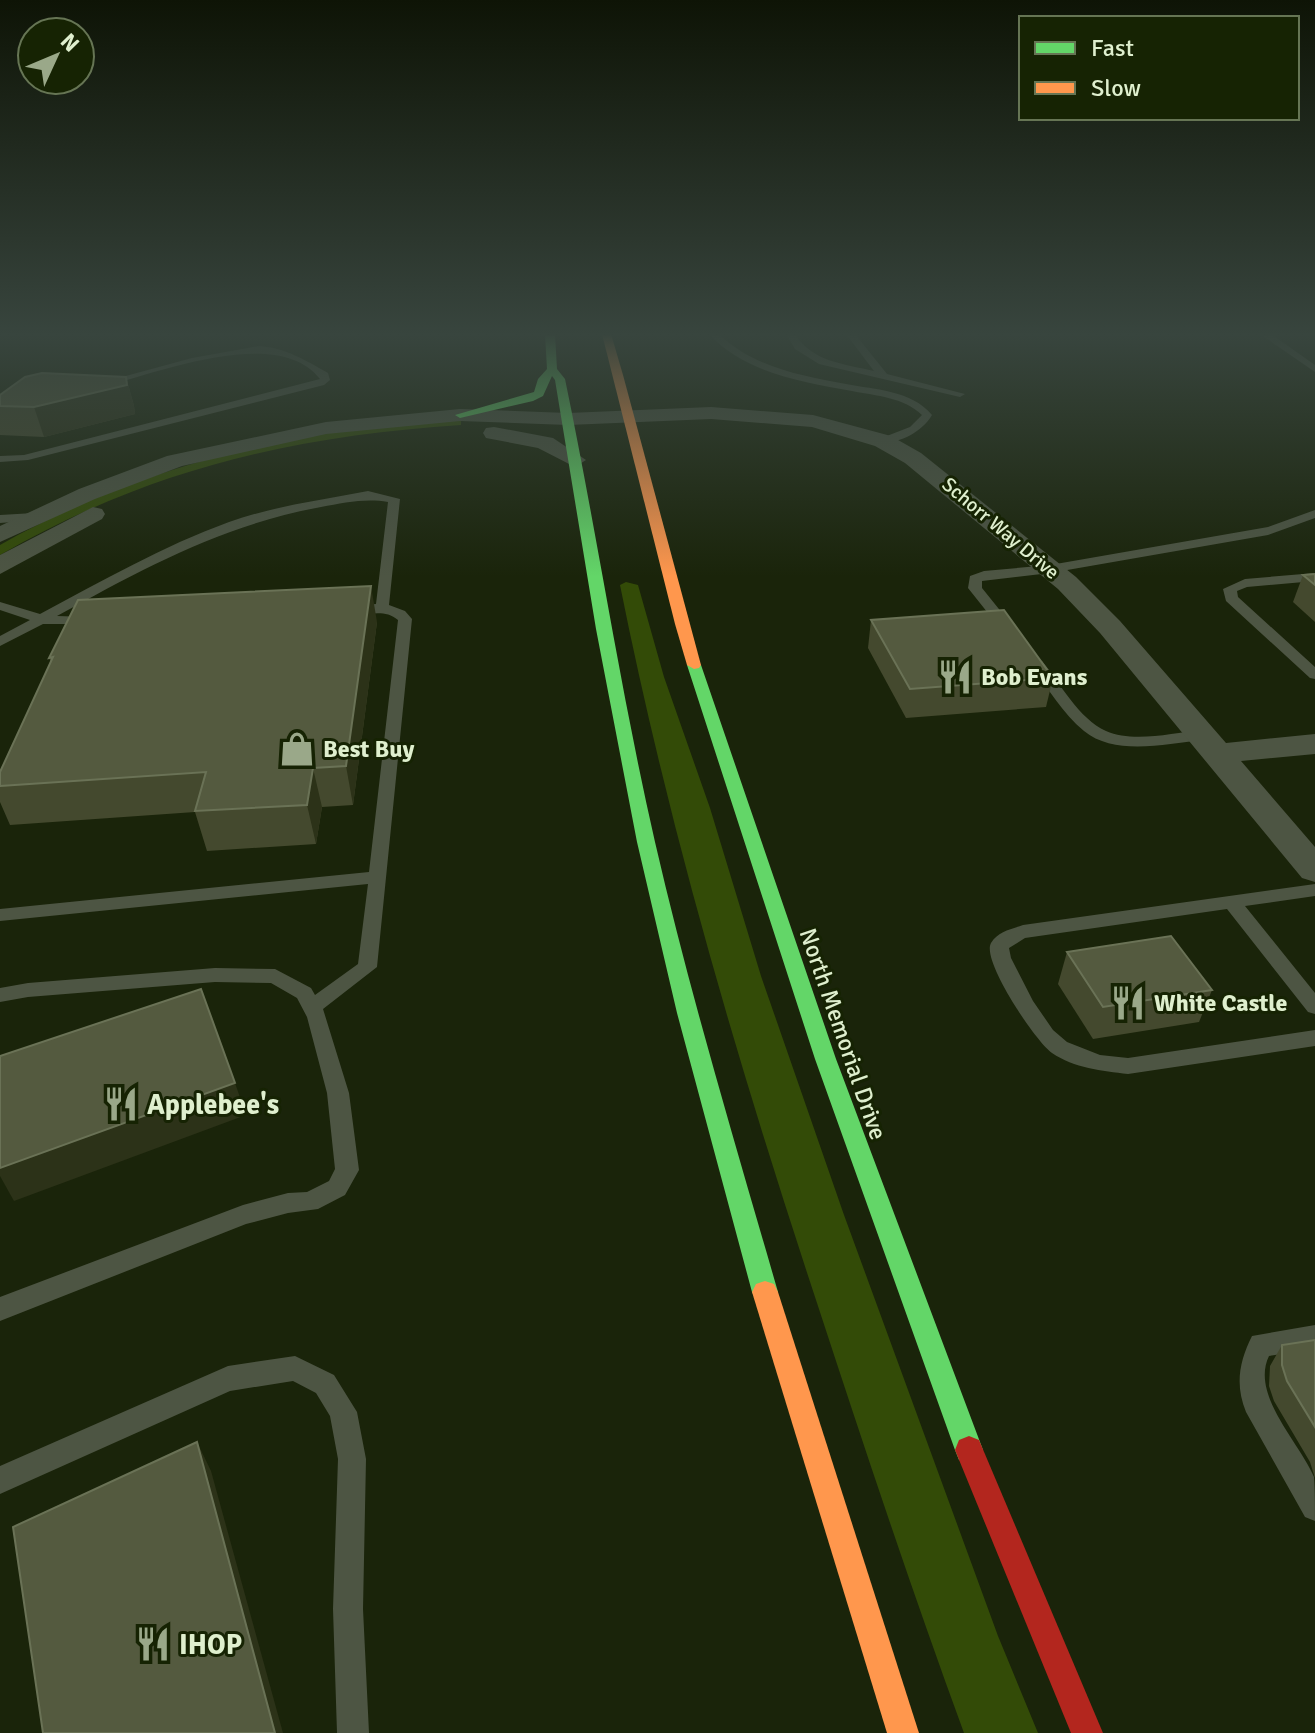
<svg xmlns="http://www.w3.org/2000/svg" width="1315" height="1733" viewBox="0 0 1315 1733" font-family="Signika,sans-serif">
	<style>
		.green { fill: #334b07 }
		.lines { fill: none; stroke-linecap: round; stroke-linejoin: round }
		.lane { fill: #4d5543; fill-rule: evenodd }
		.street { fill: #4d5543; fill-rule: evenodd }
		.fast { fill: #63d668; fill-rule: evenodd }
		.slow { fill: #ff974d; fill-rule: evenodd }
		.jam { fill: #b3261e; fill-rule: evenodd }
		.wall { fill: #44492e }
		.shaded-wall { fill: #2c3218 }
		.building { fill: #545a3f; stroke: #6a7256; stroke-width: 2 }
		.labels { text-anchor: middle; stroke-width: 6; stroke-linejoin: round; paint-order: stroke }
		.far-street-label { font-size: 20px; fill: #dfefce; stroke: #162303 }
		.poi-label { font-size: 24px; font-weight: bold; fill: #dfefce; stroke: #162303; text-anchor: start }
		.street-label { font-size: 24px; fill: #dfefce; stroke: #162303 }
		.near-poi-label { font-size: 28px; font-weight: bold; fill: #dfefce; stroke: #162303; text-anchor: start }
	</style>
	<rect width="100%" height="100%" fill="#1a240a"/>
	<g class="green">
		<path d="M461,420V425C293,436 147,470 0,555V545C102,487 218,450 334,432C376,425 419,424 461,420Z"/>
		<path d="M626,582L638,585L664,677L710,808L761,976L844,1215L998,1636L1038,1733H964C912,1591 864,1447 817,1303C739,1067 669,830 620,585Z"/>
	</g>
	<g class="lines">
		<g class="lane">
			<path d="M709,334H719C753,367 801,376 846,384C876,390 911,390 932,415C922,432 899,444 879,443V439L910,427L922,415C903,397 877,396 852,391C802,382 745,373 709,334Z"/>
			<path d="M786,334H795C812,362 845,364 874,371L846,334H855L887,374L965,394L960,397L819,364L795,349Z"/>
			<path d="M1260,334H1271L1315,365V372Z"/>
			<path d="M259,346C286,348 305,360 328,373L330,380L324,385L28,460L0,462V456L24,455L320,379C279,325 160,372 105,386L100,383L192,358Z"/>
			<path d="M368,491L400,499L389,605L405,611L412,619L377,967L323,1009L349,1093L359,1170L345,1195L318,1209L288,1213L246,1224L0,1321V1297L243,1205L288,1193L307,1192L329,1181L335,1169L327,1093L307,1017L297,998L271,983L215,982L28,997L0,1002V988L28,983L215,968L275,969L311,988L315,995L358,964L368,884L0,921V909L369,872L398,620C381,605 360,621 344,610L351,606L376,604L388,502C365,498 344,503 321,507C223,525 144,568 57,616L90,617L97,621L95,624H43L0,646V636L30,620L0,610V602L40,614C102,581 163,546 229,522C274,506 322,500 368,491Z"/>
			<path d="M1315,510V518L1268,535L1050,573L982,581V588L1015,629L1008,633L1003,632L968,588L970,576L984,571L1050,565L1268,527Z"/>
			<path d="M34,513L38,514V520L0,523V515Z"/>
			<path d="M1315,573V581L1247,587L1237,591L1238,597L1315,667V679L1310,678L1226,601L1223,589L1245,579Z"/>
			<path d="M1037,660L1042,661C1060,683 1079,719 1106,731C1133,743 1173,733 1201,730L1209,735L1201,740C1166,744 1114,756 1084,731C1063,714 1048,688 1032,667L1030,664Z"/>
			<path d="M1315,884V896L1245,906L1315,993V1014L1308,1012L1227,909L1025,938L1009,948L1011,958L1033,1001L1053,1030L1067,1042L1100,1055L1128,1058L1315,1030V1046L1128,1074C1102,1071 1074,1068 1052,1053C1035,1041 981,960 991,943C998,931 1012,929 1023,925Z"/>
			<path d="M1315,1325V1349L1269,1356C1250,1395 1300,1443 1314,1477C1315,1489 1315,1508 1315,1521L1305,1517L1246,1412C1235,1385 1239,1362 1252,1336Z"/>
			<path d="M295,1356L334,1375L357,1412L366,1459L363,1609L369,1733H337L333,1609L338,1459L330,1416L316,1393L293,1381L230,1391L0,1494V1466L228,1366Z"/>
		</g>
		<g class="street">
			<path d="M711,407L813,415L891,436L921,453L1076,577L1120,621L1226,743L1315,734V754L1241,761L1315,847V882L1302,878L1100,633L1058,589L905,463L875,446L812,427L711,419L568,425L460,421L326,434L182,466L95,499L0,542V526L79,489L167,456L326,422L460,409L568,413Z"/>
			<path d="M494,427L553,438L586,460L575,467L538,448L486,438L483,433L486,428Z"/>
			<path d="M93,507L102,509L105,514L102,519L0,574V555Z"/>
		</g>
		<g class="fast">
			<path d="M545,334H555L557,369L565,379C597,533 620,689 655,842C690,994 735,1143 778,1292L774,1300L765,1303L756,1300L752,1292L677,1013L637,842L596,629L555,380L552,376L543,396L533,401L460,418L455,415L534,392L538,379L547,369Z"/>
			<path d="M694,661L701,665L836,1059L983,1450L979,1460L969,1464L959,1460L955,1450L815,1059L687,665Z"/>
		</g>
		<g class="slow">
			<path d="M602,334H611L623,375L701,665L699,668L694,669L687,665L675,624Z"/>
			<path d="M765,1281L774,1284L778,1292L919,1733H887L752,1292L756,1284Z"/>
		</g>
		<path class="jam" d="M969,1436L979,1440L1103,1733H1071L955,1450L959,1440Z"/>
	</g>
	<g class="wall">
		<path d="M126,377L134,406L135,414L44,437L0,435V395Z"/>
		<path d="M1315,574V622L1293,602L1303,575Z"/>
		<path d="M871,620L1053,678L1046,707L906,718L868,648Z"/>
		<path d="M377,622L353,805L322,807L316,844L207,851L195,812L10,825L0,802V772L51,662L49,658Z"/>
		<path d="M1067,952L1212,990L1199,1022L1093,1039L1058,984Z"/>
		<path d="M1315,1340V1478L1310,1462L1274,1401L1269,1386L1270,1366L1282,1345Z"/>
	</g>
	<g class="shaded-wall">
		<path d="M126,377L134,406L135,414L44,437L34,407Z"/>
		<path d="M371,586L377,622L353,805L346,766Z"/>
		<path d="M313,768L322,807L316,844L307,805Z"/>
		<path d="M235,1083L246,1115L14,1201L0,1176V1168Z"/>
		<path d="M197,1442L211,1471L283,1733H275Z"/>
	</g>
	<g class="building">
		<path d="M42,373L126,377L127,385L34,407L0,406V395L25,377Z"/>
		<path d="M1315,574V585L1303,575Z"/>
		<path d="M371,586L346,766L313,768L307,805L195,811L206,772L0,786V772L53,657L49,658L78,600Z"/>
		<path d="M1004,610L1053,678L910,689L871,620Z"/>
		<path d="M1171,936L1212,990L1103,1007L1067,952Z"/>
		<path d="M201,989L235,1083L0,1168V1056Z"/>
		<path d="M1315,1340V1427L1287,1381L1282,1365V1345Z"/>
		<path d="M197,1442L275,1733H43L13,1527Z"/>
	</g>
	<linearGradient id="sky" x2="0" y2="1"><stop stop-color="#0e1406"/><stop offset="0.58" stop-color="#38453e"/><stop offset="1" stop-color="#38453e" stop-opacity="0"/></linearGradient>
	<rect width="1315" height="577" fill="url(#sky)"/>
	<defs>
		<g id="restaurant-bare" transform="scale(2.76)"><path d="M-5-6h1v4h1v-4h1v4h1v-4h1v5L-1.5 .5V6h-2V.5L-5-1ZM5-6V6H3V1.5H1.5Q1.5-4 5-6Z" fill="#9aa889" stroke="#162303" stroke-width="2.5" paint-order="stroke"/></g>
		<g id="shop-bare" transform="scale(2.76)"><path d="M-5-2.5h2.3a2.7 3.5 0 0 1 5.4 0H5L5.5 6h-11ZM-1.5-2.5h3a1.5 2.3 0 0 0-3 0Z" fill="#9aa889" stroke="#162303" stroke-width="2.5" paint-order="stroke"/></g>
	</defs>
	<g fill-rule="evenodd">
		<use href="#restaurant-bare" x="955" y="677"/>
		<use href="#shop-bare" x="297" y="749"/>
		<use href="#restaurant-bare" x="1128" y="1003"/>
		<use href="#restaurant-bare" x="121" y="1104"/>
		<use href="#restaurant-bare" x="153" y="1644"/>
	</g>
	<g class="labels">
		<g class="far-street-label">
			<text transform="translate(1001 528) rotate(40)" y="7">Schorr Way Drive</text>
		</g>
		<g class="poi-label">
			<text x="981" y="685">Bob Evans</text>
			<text x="323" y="757">Best Buy</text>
			<text x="1154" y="1011">White Castle</text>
		</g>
		<g class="street-label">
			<text transform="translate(843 1034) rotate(71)" y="8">North Memorial Drive</text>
		</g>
		<g class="near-poi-label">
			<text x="147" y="1114">Applebee's</text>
			<text x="179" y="1654">IHOP</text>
		</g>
	</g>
	<rect x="1019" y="16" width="280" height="104" fill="#162303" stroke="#667554" stroke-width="2"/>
	<rect x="1035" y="42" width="40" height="12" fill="#63d668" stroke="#667554" stroke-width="2"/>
	<text x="1091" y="56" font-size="24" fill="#dfefce">Fast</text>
	<rect x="1035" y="82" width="40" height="12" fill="#ff974d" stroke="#667554" stroke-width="2"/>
	<text x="1091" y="96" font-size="24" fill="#dfefce">Slow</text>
	<g transform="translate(56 56) rotate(46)"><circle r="38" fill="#162303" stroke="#667554" stroke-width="2"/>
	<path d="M0-6L14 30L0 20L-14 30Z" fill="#9aa889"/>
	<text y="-12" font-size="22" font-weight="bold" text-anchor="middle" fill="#dfefce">N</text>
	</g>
</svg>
